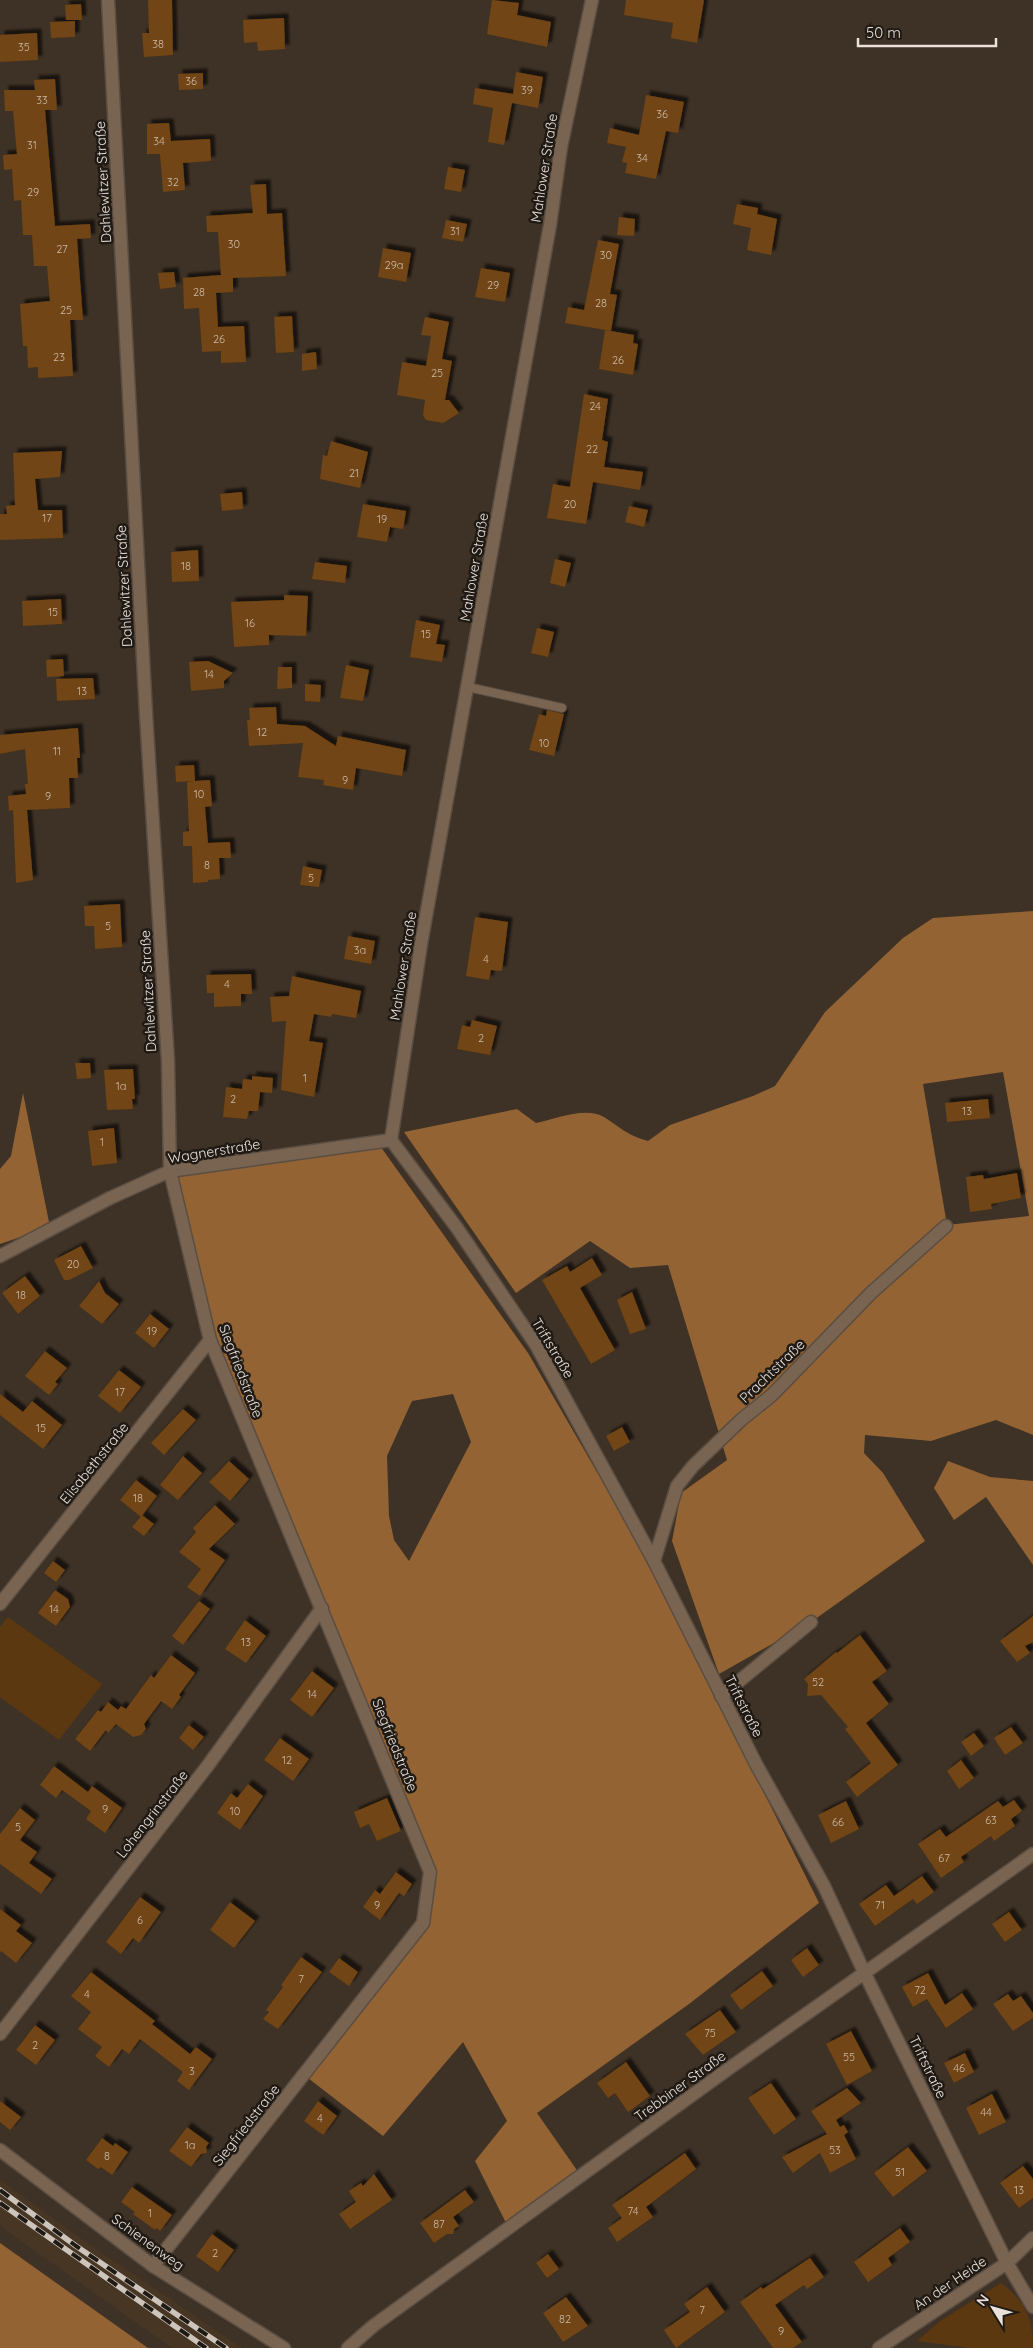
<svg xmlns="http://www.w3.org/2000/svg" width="1033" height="2348" viewBox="0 0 1033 2348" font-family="Quicksand,sans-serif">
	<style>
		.built { fill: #483625 }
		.green { fill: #5c3810 }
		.forest { fill: #936334; fill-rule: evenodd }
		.building { fill: #714412; filter: url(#shadow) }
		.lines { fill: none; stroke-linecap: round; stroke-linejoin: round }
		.service-casing { stroke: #5a4d42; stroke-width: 10 }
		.minor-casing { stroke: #5a4d42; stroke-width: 15 }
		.service { stroke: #796451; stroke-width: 8 }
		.minor { stroke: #796451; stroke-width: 12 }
		.rail-casing { stroke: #cdc5bc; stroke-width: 5.5 }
		.rail { stroke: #201a15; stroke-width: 4; stroke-dasharray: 11; stroke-linecap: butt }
		.labels { text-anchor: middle; stroke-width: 5; stroke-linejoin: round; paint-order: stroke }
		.number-label { font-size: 11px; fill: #ccbaa8 }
		.street-label { font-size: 14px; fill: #eae2da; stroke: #201a15 }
	</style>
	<defs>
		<filter id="shadow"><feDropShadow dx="4.5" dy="-4.5" stdDeviation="1" flood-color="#0009"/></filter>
	</defs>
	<rect width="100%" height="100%" fill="#3e3125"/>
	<path class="built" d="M0,2180L80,2238L242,2348H172L0,2226Z"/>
	<g class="green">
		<path d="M8,1617L102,1684L59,1740L0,1697V1627Z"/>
		<path d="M1001,2283C1025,2301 1033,2318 1033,2348H969L917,2341L940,2321Z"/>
	</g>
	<g class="forest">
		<path d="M1033,911V1435L996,1420L931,1441L865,1435L864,1453L883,1473L925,1541L811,1622L719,1674L672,1541L681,1493L727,1460L668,1265L630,1268L590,1241L516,1293L404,1132L517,1109L536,1123C556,1119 585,1106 604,1117C621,1128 627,1135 648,1141L670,1125L753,1096L775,1086L825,1012L903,938L933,918ZM1003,1072L1029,1216L947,1225L923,1084Z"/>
		<path d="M23,1093L50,1227L0,1244V1169L11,1156Z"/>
		<path d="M373,1136L528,1353L648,1560L819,1903L689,2004L537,2113L581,2176L509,2229L475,2161L507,2121L463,2042L383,2136L304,2075L423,1923L430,1872L210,1340L170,1171L270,1150ZM453,1394L471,1442L409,1561L394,1540L389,1516L387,1456L412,1401Z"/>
		<path d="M948,1461L990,1477L1033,1481V1565L986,1497L954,1520L934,1488Z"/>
		<path d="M0,2243L148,2348H0Z"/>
	</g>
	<g class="building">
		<path d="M148,0H172L173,55L144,57L142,33H149Z"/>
		<path d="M492,0L519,3L517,15L551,22L547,47L487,34Z"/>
		<path d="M626,0H704L697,43L671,38L673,23L624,15Z"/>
		<path d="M81,4L82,20H66L65,5Z"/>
		<path d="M284,18L285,49L258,51L257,42L244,43L243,20Z"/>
		<path d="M75,21V37L51,38L50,22Z"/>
		<path d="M37,33L38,60L0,62V35Z"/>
		<path d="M516,72L543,77L538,108L512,103L504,145L488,142L493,108L473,104L475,88L513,94Z"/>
		<path d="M203,73V89L179,90L178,74Z"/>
		<path d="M55,79L57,110H45L55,226L90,224L91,238L77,239L83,320H70L73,376L38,378V367L28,368L27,346H23L20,304L50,301L47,266H34L32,235H23L21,200L14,201L12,169L4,170L3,155L17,154L13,111H5L4,90H35L34,80Z"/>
		<path d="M646,95L684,102L678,133L666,131L656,179L625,173L627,163L622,162L626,147L607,143L610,128L639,135Z"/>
		<path d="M169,123L171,141L210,139L211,161L183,163L185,190L163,192L160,154H147V124Z"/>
		<path d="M448,167L465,170L461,192L444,189Z"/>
		<path d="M266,184L267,214L282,213L286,276L233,278V292L216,293L218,327L244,326L246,362L221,363V351L202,352L199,308L184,309L183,278L221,275L218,232H207L206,216L253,213L250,185Z"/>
		<path d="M737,204L758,208L757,214L777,219L771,255L747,250L751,228L733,224Z"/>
		<path d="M619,217L635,219L634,236L617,235Z"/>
		<path d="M446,220L467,224L463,242L442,238Z"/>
		<path d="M598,240L619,244L610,294L617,295L611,331L565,323L568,307L584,310Z"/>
		<path d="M383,248L411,253L406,282L378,277Z"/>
		<path d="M481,268L510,273L505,302L475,297Z"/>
		<path d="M174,272L176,287L160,289L158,273Z"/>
		<path d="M292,316L294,352L276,353L274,317Z"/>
		<path d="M425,317L449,322L442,359L452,361L445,400H449L459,413L443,423L426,420L423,415L425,400L397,395L402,362L426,366L431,336L421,335Z"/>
		<path d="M605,330L634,335L633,343L638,344L633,375L599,369Z"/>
		<path d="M316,352L317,369L302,371V354Z"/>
		<path d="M584,394L608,399L602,440L608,442L604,467L643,472L640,490L593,482L586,524L547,518L553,484L570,487Z"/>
		<path d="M331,441L368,452L360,488L320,479L323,455L327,456Z"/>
		<path d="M62,451L60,477L35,479L38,510H62L63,538L0,540V514H7L6,506L15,505L13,453Z"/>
		<path d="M242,492L243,509L222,511L220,494Z"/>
		<path d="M363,504L406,511L403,529L390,527L387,542L357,537Z"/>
		<path d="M629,506L648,510L644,527L625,522Z"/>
		<path d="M198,550L199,581L172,582L171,552Z"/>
		<path d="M555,559L571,563L565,587L550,583Z"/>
		<path d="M315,562L347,566L345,583L312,579Z"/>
		<path d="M284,595L308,596L306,636L269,635V645L234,647L231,602L284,600Z"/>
		<path d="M61,599L62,624L23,626L22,601Z"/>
		<path d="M416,620L440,625L436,644L445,645L442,662L410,657Z"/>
		<path d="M537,628L554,632L548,657L531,653Z"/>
		<path d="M63,659L64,676L47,677L46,660Z"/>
		<path d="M208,661L233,673L224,681V688L191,691L189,662Z"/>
		<path d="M346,665L369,670L363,701L340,698Z"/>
		<path d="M278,667H292V688L277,689Z"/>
		<path d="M93,678L95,699L57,701L56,679Z"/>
		<path d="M305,684L321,685L320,702L305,701Z"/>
		<path d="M276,707L277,724L305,726L336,746L338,736L406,750L402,776L356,768L353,790L323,785L324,780L298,777L303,743L249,746L247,720H250L249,708Z"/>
		<path d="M547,710L564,714L554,756L529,750L539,714L546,716Z"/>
		<path d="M78,728L80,758H77L78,778H69L70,808L27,810L33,880L16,883L13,810L9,811L8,796L26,794L25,784H28L25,749L0,754V735Z"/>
		<path d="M194,765L195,781L210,780L212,806L205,807L208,843L230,842L231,858H219L220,879L208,880V882L193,883L192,846H183V832L189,831L187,782L194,781L176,782L175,766Z"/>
		<path d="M303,866L322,870L319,887L300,885Z"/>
		<path d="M120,904L122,947L95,949L94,926H85L84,906Z"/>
		<path d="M475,917L508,922L502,971L491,970L489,980L466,976Z"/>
		<path d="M348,936L375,941L371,964L344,959Z"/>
		<path d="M251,974L252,994H241V1006L214,1007V993H207L206,975Z"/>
		<path d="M292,976L361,991L356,1018L332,1014L331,1017L314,1014L309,1041L323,1043L314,1097L281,1090L286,1021L272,1022L270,997L289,996Z"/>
		<path d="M472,1020L497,1026L490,1055L457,1049L462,1025L470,1027Z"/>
		<path d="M75,1063H90L91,1078L77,1079Z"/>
		<path d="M133,1069L135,1099H132L133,1109L107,1110L104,1070Z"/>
		<path d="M252,1076L273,1078L272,1093L260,1092L258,1111H249L247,1119L223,1117L226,1087L242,1089L243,1079L252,1080Z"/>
		<path d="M988,1099L990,1118L947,1122L945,1103Z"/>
		<path d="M114,1128L117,1163L92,1166L88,1131Z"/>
		<path d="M1017,1173L1021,1198L991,1204L992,1209L970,1212L966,1177L983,1175L984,1179Z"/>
		<path d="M81,1246L93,1268L69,1280H64L54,1260Z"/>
		<path d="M592,1258L602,1275L580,1288L615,1350L591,1364L542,1280L567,1266L570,1272Z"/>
		<path d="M25,1276L40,1296L18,1314L2,1293Z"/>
		<path d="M99,1281L105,1293L119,1304L102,1324L79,1306Z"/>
		<path d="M632,1292L646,1329L630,1334L617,1300Z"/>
		<path d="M150,1314L169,1329L154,1348L135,1333Z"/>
		<path d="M45,1351L67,1368L55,1382L58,1384L49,1395L25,1376Z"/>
		<path d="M119,1370L141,1387L120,1413L98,1396Z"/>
		<path d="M0,1394L23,1412L32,1401L62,1425L43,1449L0,1415Z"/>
		<path d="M183,1409L196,1420L164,1455L151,1443Z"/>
		<path d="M622,1427L630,1442L614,1451L606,1436Z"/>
		<path d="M183,1456L202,1473L178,1500L160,1485Z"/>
		<path d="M229,1461L249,1479L230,1501L209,1482Z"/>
		<path d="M136,1480L157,1496L141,1517L120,1500Z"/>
		<path d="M215,1505L235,1524L209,1549L225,1560L200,1596L187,1587L201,1569L179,1552L196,1532L193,1528Z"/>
		<path d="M142,1515L154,1524L144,1536L132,1527Z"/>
		<path d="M53,1561L65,1570L56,1582L44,1573Z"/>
		<path d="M55,1590L68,1599L70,1607L56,1626L38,1613Z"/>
		<path d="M199,1601L210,1609L183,1645L172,1636Z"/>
		<path d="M1033,1616V1642L1025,1646L1030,1653L1017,1662L1000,1641Z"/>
		<path d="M245,1620L266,1636L246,1663L225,1649Z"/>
		<path d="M860,1635L887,1671L872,1682L889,1704L866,1723L898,1765L857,1797L846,1782L871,1763L845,1729L848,1727L821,1695L807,1696L808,1684L804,1679L836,1652L837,1653Z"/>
		<path d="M171,1655L195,1673L179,1695L181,1697L172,1709L161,1701L144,1724L146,1729L141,1735L133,1737L116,1724L108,1733L106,1730L90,1751L75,1739L98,1710L101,1712L108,1702L118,1710L121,1706L126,1709L151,1675L154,1678Z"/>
		<path d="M312,1671L334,1688L312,1717L290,1700Z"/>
		<path d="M189,1725L204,1737L193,1750L179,1738Z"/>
		<path d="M1011,1727L1023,1743L1005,1755L994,1738Z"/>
		<path d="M974,1733L984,1746L971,1756L961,1742Z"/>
		<path d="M280,1738L309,1759L293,1781L264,1760Z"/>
		<path d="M961,1760L974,1778L959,1789L947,1771Z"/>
		<path d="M54,1766L88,1792L92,1786L122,1808L105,1833L86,1819L91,1811L62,1790L56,1798L40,1785Z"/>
		<path d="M248,1784L263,1796L240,1830L217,1813L231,1793L237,1798Z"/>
		<path d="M387,1798L401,1831L377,1841L369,1824L360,1828L354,1812Z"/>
		<path d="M1014,1800L1022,1811L1011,1819L1015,1826L994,1841L991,1836L961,1857L964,1862L941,1878L918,1844L940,1829L946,1837L998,1801L1003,1807Z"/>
		<path d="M846,1801L859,1829L831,1843L818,1815Z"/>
		<path d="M20,1808L35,1820L20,1840L37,1852L29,1863L52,1879L41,1894L0,1864V1834Z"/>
		<path d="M396,1872L412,1884L404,1896L399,1893L380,1920L363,1907L375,1890L380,1894Z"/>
		<path d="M922,1876L934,1892L917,1904L913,1899L875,1926L859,1904L886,1885L894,1896Z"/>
		<path d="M140,1897L161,1912L139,1943L133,1938L121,1954L106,1942Z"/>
		<path d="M230,1902L255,1921L234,1948L210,1930Z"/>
		<path d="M0,1909L21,1925L16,1931L32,1943L16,1963L1,1951L0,1953Z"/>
		<path d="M1009,1912L1022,1930L1005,1942L992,1924Z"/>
		<path d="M807,1948L819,1965L803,1977L791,1960Z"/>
		<path d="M301,1957L322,1972L278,2029L263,2019L269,2012L266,2010L283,1987L281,1985Z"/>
		<path d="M339,1958L358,1972L349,1986L329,1972Z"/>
		<path d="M762,1971L773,1986L741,2010L730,1995Z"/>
		<path d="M91,1972L155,2021L152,2024L190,2054L196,2047L212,2059L189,2090L177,2081L183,2072L140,2039L129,2054L122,2049L109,2067L95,2056L102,2047L78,2029L91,2012L71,1996Z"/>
		<path d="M928,1973L945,2005L962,1993L973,2009L946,2028L927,1999L913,2007L902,1987Z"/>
		<path d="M1008,1994L1013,2001L1021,1996L1033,2013V2018L1013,2031L993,2004Z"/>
		<path d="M720,2010L736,2032L703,2055L685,2034Z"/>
		<path d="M35,2025L55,2040L36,2065L16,2050Z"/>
		<path d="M851,2031L872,2071L847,2085L826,2044Z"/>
		<path d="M965,2053L974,2072L954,2083L944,2063Z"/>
		<path d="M626,2062L650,2096L628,2112L615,2093L608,2098L597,2083Z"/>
		<path d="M771,2083L796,2119L774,2135L748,2098Z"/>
		<path d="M847,2088L861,2103L836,2120L840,2127L844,2125L848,2132L844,2135L856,2159L830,2173L820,2153L793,2173L782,2157L827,2134L811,2111Z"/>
		<path d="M992,2094L1006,2122L979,2135L966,2108Z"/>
		<path d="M0,2101L21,2117L10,2130L0,2122Z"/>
		<path d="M318,2101L337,2116L323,2135L304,2121Z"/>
		<path d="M187,2127L209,2143L206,2147L207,2153L201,2154L191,2167L169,2151Z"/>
		<path d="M102,2138L113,2146L115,2143L128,2152L112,2175L101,2167L98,2169L86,2160Z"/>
		<path d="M908,2147L927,2171L893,2197L874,2173Z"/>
		<path d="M685,2153L696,2169L646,2207L653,2217L617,2242L608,2228L622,2218L612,2205Z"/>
		<path d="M1023,2166L1033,2179V2198L1019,2208L1000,2183Z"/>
		<path d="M374,2174L392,2200L350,2229L339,2214L356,2202L349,2191L361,2183L363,2186Z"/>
		<path d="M132,2187L172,2215L160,2231L156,2228L155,2230L133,2214L135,2212L121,2202Z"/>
		<path d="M465,2190L474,2202L453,2217L459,2226L454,2229L453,2234H447L434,2243L420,2223Z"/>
		<path d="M900,2228L910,2242L888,2258L892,2265L868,2282L854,2262Z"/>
		<path d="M212,2234L234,2250L218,2272L196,2256Z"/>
		<path d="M548,2254L559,2269L547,2278L536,2263Z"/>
		<path d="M810,2258L824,2277L807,2289L804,2285L775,2305L802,2342L793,2348H773L740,2302L761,2287L763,2289Z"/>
		<path d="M707,2287L725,2312L676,2348L664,2330L690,2312L684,2304Z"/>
		<path d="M566,2297L588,2326L563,2342L543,2313Z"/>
	</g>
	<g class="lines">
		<g class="service-casing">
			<path id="service" d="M468,687L562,708"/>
		</g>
		<g class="minor-casing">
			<g id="minor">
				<path d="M108,0L146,714L168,1061L170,1171L210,1340L430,1872L423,1923L153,2266"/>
				<path d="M391,1140L457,1228L536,1345L654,1561L756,1764L824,1886L865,1974L1007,2263L1033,2307"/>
				<path d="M391,1140L421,944L550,225L561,147L592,0"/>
				<path d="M0,1256L110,1198L170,1171L391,1140"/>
				<path d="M654,1561L677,1486L693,1466L741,1420L772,1395L871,1293L946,1226"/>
				<path d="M0,1604L210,1340"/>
				<path d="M721,1696L811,1622"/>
				<path d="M0,2034L209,1764L322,1608"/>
				<path d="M0,2150L153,2266L284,2348"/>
				<path d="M348,2348L373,2326L731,2067L1033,1854"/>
				<path d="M879,2348L1007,2263L1033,2238"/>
			</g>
		</g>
		<use href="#service" class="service"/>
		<use href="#minor" class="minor"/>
		<g class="rail-casing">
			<g id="rail">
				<path d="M0,2190L76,2246L226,2348"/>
				<path d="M0,2203L206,2348"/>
			</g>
		</g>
		<use href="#rail" class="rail"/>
	</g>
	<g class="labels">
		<g class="number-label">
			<text x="158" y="48">38</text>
			<text x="24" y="51">35</text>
			<text x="191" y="85">36</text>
			<text x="527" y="94">39</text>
			<text x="42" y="104">33</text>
			<text x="662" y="118">36</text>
			<text x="159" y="145">34</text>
			<text x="32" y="149">31</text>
			<text x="642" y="162">34</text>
			<text x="173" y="186">32</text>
			<text x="33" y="196">29</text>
			<text x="455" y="235">31</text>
			<text x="234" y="248">30</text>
			<text x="62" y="253">27</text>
			<text x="606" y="259">30</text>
			<text x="394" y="269">29a</text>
			<text x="493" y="289">29</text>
			<text x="199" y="296">28</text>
			<text x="601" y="307">28</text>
			<text x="66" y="314">25</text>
			<text x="219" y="343">26</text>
			<text x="59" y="361">23</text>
			<text x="618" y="364">26</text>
			<text x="437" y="377">25</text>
			<text x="595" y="410">24</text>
			<text x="592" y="453">22</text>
			<text x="354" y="477">21</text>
			<text x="570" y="508">20</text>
			<text x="47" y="522">17</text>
			<text x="382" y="523">19</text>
			<text x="186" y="570">18</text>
			<text x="53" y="616">15</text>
			<text x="250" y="627">16</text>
			<text x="426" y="638">15</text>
			<text x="209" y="678">14</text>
			<text x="82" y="695">13</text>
			<text x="262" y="736">12</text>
			<text x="544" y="747">10</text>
			<text x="57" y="755">11</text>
			<text x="345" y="784">9</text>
			<text x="199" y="798">10</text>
			<text x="48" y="800">9</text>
			<text x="207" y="869">8</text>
			<text x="311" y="882">5</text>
			<text x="108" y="930">5</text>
			<text x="360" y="954">3a</text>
			<text x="486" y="963">4</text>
			<text x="227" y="988">4</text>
			<text x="481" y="1042">2</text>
			<text x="305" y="1082">1</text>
			<text x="121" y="1090">1a</text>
			<text x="233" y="1103">2</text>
			<text x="967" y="1115">13</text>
			<text x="102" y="1146">1</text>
			<text x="73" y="1268">20</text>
			<text x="21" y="1299">18</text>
			<text x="152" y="1335">19</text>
			<text x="120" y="1396">17</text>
			<text x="41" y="1432">15</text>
			<text x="138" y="1502">18</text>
			<text x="54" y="1613">14</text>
			<text x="246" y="1646">13</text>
			<text x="818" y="1686">52</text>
			<text x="312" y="1698">14</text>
			<text x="287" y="1764">12</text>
			<text x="105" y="1813">9</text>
			<text x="235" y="1815">10</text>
			<text x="991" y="1824">63</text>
			<text x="838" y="1826">66</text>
			<text x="18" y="1831">5</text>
			<text x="944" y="1862">67</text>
			<text x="377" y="1909">9</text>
			<text x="880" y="1909">71</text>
			<text x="140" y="1924">6</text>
			<text x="301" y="1983">7</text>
			<text x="920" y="1994">72</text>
			<text x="87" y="1998">4</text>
			<text x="710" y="2037">75</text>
			<text x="35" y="2049">2</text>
			<text x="849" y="2061">55</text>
			<text x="959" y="2072">46</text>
			<text x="192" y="2075">3</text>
			<text x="986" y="2116">44</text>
			<text x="320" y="2122">4</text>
			<text x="190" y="2149">1a</text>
			<text x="835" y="2154">53</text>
			<text x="107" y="2160">8</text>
			<text x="900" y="2176">51</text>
			<text x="1019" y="2194">13</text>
			<text x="633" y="2215">74</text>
			<text x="150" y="2217">1</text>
			<text x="439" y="2228">87</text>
			<text x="215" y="2257">2</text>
			<text x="702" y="2314">7</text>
			<text x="565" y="2323">82</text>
			<text x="781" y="2335">9</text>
		</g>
		<g class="street-label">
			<text transform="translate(544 168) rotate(-81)" y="5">Mahlower Straße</text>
			<text transform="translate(103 182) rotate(-93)" y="5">Dahlewitzer Straße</text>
			<text transform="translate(474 567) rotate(-80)" y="5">Mahlower Straße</text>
			<text transform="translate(124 586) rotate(-93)" y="5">Dahlewitzer Straße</text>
			<text transform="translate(403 966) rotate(-81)" y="5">Mahlower Straße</text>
			<text transform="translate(148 991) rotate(-93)" y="5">Dahlewitzer Straße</text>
			<text transform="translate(214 1151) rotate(-9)" y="5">Wagnerstraße</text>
			<text transform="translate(553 1348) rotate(59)" y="5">Triftstraße</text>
			<text transform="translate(241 1371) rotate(69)" y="5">Siegfriedstraße</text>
			<text transform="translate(772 1371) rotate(-44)" y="5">Prachtstraße</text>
			<text transform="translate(94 1463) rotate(-51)" y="5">Elisabethstraße</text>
			<text transform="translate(744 1706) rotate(63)" y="5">Triftstraße</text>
			<text transform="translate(395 1745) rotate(68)" y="5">Siegfriedstraße</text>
			<text transform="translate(152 1814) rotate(-52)" y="5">Lohengrinstraße</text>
			<text transform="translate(928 2067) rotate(64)" y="5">Triftstraße</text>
			<text transform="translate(680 2086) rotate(-36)" y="5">Trebbiner Straße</text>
			<text transform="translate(246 2125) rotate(-52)" y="5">Siegfriedstraße</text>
			<text transform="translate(148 2242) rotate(36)" y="5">Schienenweg</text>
			<text transform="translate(950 2283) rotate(-34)" y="5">An der Heide</text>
		</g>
	</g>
	<g transform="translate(993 2308) rotate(307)" stroke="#201a15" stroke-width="4" paint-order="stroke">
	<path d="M0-4L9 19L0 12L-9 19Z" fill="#eae2da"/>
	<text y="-8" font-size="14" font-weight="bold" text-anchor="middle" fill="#eae2da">N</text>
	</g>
	<path d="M858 38v8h138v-8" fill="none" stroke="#eae2da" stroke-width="2.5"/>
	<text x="866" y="38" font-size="15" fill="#eae2da" stroke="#201a15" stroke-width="4" paint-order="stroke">50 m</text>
</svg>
